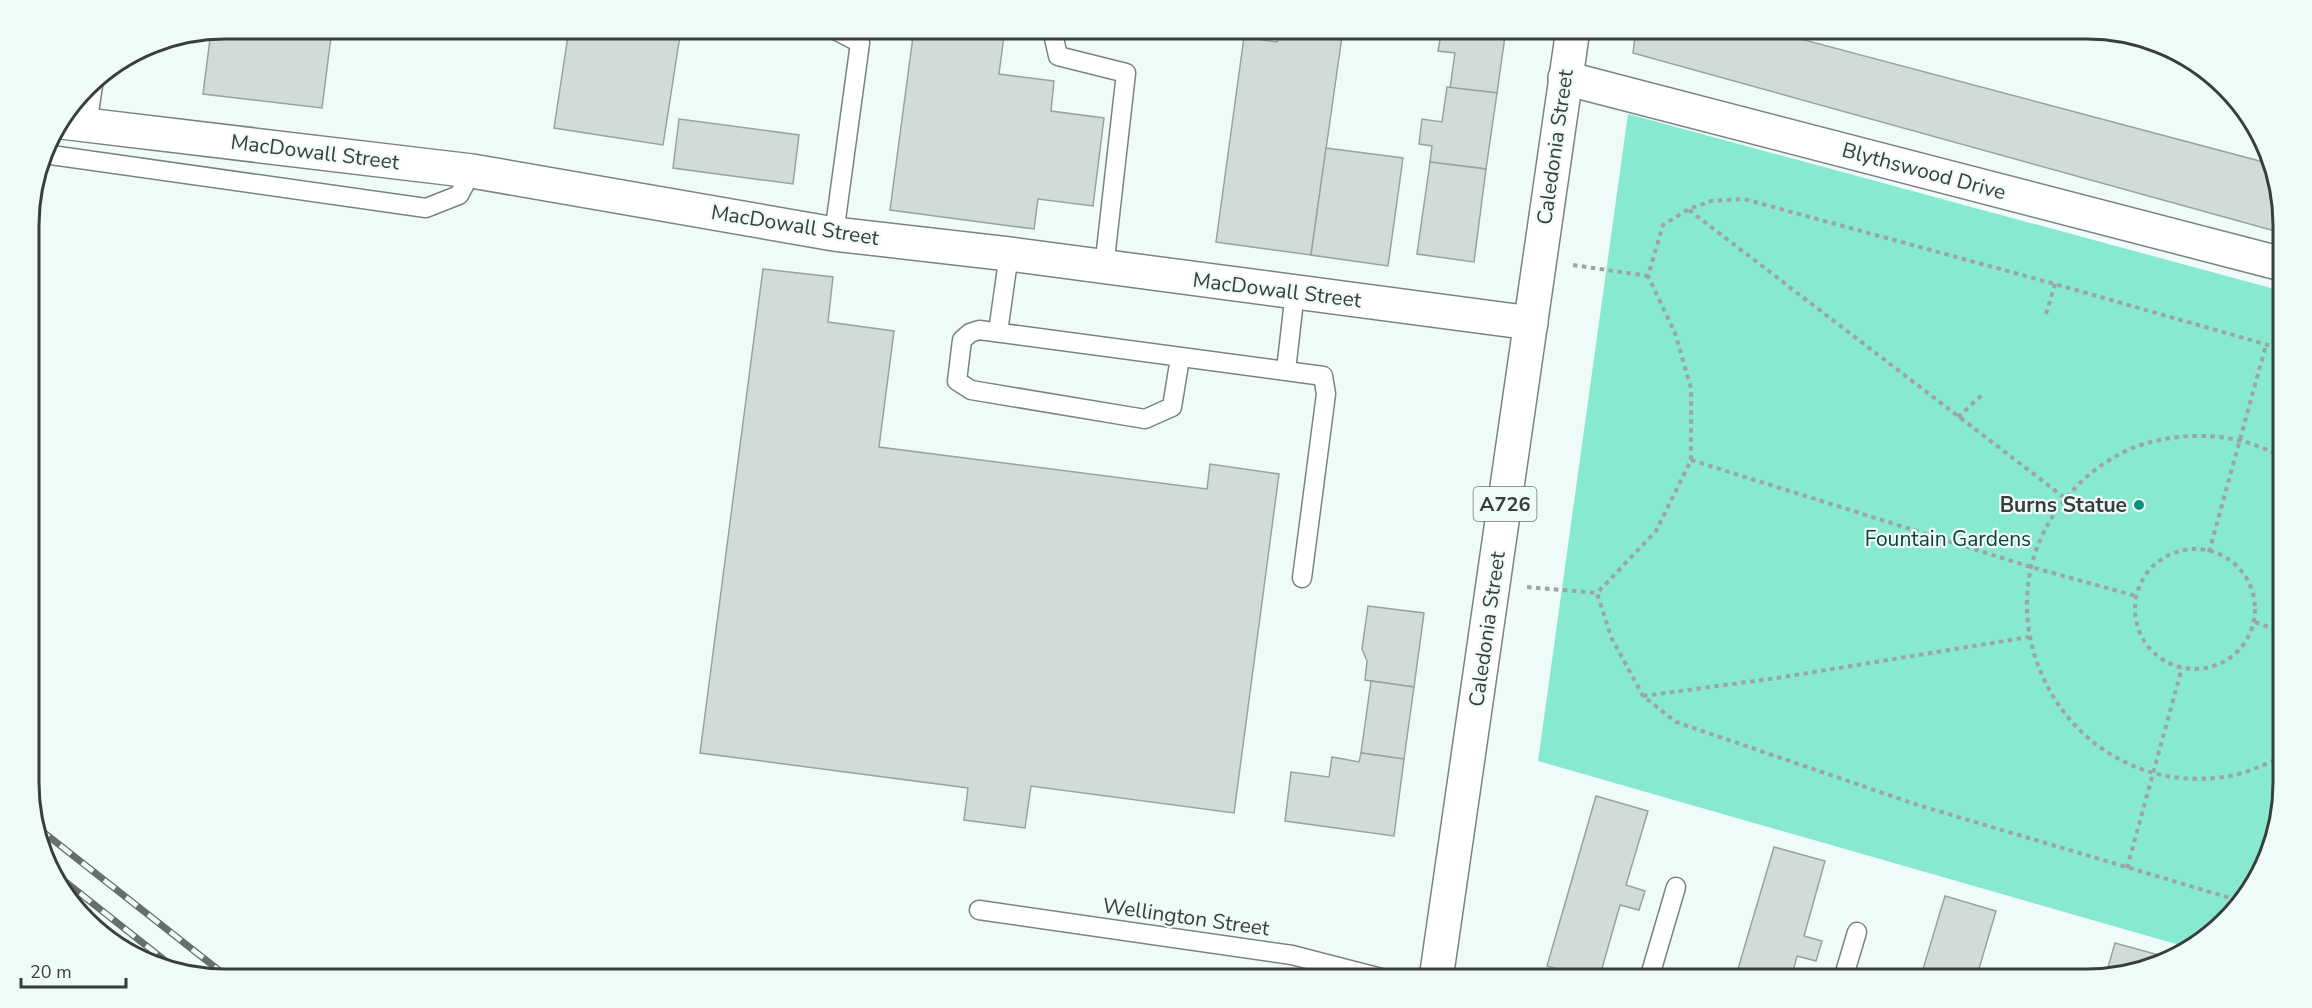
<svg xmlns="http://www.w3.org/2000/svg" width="2312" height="1008" viewBox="0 0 2312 1008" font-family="'Nunito Sans',sans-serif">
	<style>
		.green { fill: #87ead0 }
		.building { fill: #d1dcd9; stroke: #98a3a0; stroke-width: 1.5 }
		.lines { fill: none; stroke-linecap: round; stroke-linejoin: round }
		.service-casing { stroke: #798481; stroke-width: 21 }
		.minor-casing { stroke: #798481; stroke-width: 36 }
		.primary-casing { stroke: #798481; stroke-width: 36 }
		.path { stroke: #9ca5a2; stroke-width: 4; stroke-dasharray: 4.5 4.5; stroke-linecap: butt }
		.service { stroke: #fff; stroke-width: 18 }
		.minor { stroke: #fff; stroke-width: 33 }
		.primary { stroke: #fff; stroke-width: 33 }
		.rail-casing { stroke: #676e6c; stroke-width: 7 }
		.rail { stroke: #effbf8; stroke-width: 4.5; stroke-dasharray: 14; stroke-linecap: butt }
		.poi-dot { fill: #0e9179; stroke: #effbf8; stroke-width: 2 }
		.labels { text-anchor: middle; stroke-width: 4.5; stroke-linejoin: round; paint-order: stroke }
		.shield { fill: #effbf8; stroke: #707774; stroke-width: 1.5 }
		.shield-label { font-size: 20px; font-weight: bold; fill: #393e3c }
		.street-label { font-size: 21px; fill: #393e3c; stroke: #effbf8 }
		.poi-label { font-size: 21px; font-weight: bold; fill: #393e3c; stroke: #effbf8; text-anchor: end }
		.park-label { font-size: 21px; fill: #0b4236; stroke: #effbf8 }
		.rim { fill: none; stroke: #393e3c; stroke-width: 3 }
	</style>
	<rect width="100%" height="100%" fill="#effbf8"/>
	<path class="green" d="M1628,114L2282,291L2283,783L2269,858L2206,939L2190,948L1538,761Z"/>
	<g class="building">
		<path d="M225,29H332L322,108L203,94L211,31Z"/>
		<path d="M569,29H681L663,145L554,128Z"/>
		<path d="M914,29H997L996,35L1004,36L999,74L1054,81L1051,111L1104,118L1093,206L1038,199L1034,229L890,210Z"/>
		<path d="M1279,29H1343L1311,255L1216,242L1244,37L1277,42Z"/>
		<path d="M1442,29H1506L1497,93L1450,88L1455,53L1438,51Z"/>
		<path d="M1636,29H1763L2267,163L2282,200V233L1633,53Z"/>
		<path d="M1447,87L1497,93L1486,169L1430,162L1432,146L1419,144L1422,119L1442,122Z"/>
		<path d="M679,119L799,135L793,184L673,168Z"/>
		<path d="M1326,148L1403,158L1388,266L1311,255Z"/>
		<path d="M1430,162L1486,169L1474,262L1417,254Z"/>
		<path d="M763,269L833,277L828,322L894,331L879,447L1207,489L1210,464L1279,474L1234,813L1031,786L1025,828L964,820L968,788L700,753Z"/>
		<path d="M1368,606L1424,613L1414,687L1365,680L1367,661L1362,649Z"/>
		<path d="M1371,681L1414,687L1404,759L1361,753Z"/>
		<path d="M1361,753L1404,759L1394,836L1285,821L1291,772L1329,777L1332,757L1359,762Z"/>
		<path d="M1596,796L1648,811L1626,885L1645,891L1639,910L1620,905L1599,979H1593L1547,966Z"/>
		<path d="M1774,847L1825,861L1804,936L1822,941L1816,961L1797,956L1791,979H1735Z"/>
		<path d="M1945,896L1996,911L1976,979H1920Z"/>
		<path d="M2115,943L2166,957L2165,961L2150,969L2105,978Z"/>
	</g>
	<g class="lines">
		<g class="service-casing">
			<g id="service">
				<path d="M833,29L860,43L834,234"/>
				<path d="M1052,29L1058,56L1126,73L1104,268"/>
				<path d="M87,125L94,79"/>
				<path d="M44,154L426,208L459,195L472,171"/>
				<path d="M998,332L1009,254"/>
				<path d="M1180,358L1172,407L1145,419L971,390L957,381L962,340L970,333L979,330L1323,376L1326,394L1302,578"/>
				<path d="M1286,370L1295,292"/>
				<path d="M979,910L1292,955L1385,979"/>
				<path d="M1649,979L1676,887"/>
				<path d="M1843,979L1857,932"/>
			</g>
		</g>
		<g class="minor-casing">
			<g id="minor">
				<path d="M1565,78L2282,264"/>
				<path d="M61,122L472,171L834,234L1009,254L1531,323"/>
			</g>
		</g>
		<g class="primary-casing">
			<path id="primary" d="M1436,979L1573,29"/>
		</g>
		<g class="path">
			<path d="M1689,210L2065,498"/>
			<path d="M1573,265L1648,276"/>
			<path d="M2046,314L2055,284"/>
			<path d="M1958,417L1983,394"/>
			<path d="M2283,458C2242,434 2196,431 2151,442C2122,449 2095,467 2075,488C1962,605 2063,800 2224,777C2245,774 2264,765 2283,756"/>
			<path d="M1691,460L2031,567L2136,596"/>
			<circle cx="2195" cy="609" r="60"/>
			<path d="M2209,552L2266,345"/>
			<path d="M1527,587L1597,593"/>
			<path d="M2255,622L2283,632"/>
			<path d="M1643,696L1777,678L2029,637"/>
			<path d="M2127,868L2182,668"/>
			<path d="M2237,900L1918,805L1676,722L1643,696L1611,637L1597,593L1656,531L1691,460V388L1675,333L1648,276L1663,225L1689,209L1711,201L1744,199L2055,284L2282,349"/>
		</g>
		<use href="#service" class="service"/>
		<use href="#minor" class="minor"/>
		<use href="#primary" class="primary"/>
		<g class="rail-casing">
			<g id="rail">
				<path d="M38,828L230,979"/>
				<path d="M58,876L177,970"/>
			</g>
		</g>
		<use href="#rail" class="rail"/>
	</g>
	<circle class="poi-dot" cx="2139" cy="505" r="6"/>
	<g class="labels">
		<rect class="shield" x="1473.5" y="487" width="63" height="34" rx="4.5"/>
		<g class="shield-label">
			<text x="1505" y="511">A726</text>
		</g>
		<g class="street-label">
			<text transform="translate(1555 147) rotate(-82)" y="7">Caledonia Street</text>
			<text transform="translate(315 152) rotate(7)" y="7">MacDowall Street</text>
			<text transform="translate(1924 171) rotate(15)" y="7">Blythswood Drive</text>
			<text transform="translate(795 225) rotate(9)" y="7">MacDowall Street</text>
			<text transform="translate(1277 290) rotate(7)" y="7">MacDowall Street</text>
			<text transform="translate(1487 629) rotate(-82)" y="7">Caledonia Street</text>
			<text transform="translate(1186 917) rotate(8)" y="7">Wellington Street</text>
		</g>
		<g class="poi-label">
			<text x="2127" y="512">Burns Statue</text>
		</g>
		<g class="park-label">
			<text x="1948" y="546">Fountain Gardens</text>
		</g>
	</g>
	<path d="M0 0H2312V1008H0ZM225 39H2087A186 186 0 0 1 2273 225V783A186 186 0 0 1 2087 969H225A186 186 0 0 1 39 783V225A186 186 0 0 1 225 39Z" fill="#effbf8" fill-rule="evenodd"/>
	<path class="rim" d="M225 39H2087A186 186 0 0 1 2273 225V783A186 186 0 0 1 2087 969H225A186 186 0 0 1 39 783V225A186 186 0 0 1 225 39Z"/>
	<path d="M21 978v9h105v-9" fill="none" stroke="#393e3c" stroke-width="3"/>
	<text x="30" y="978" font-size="18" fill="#393e3c" stroke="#effbf8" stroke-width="4.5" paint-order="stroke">20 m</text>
</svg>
